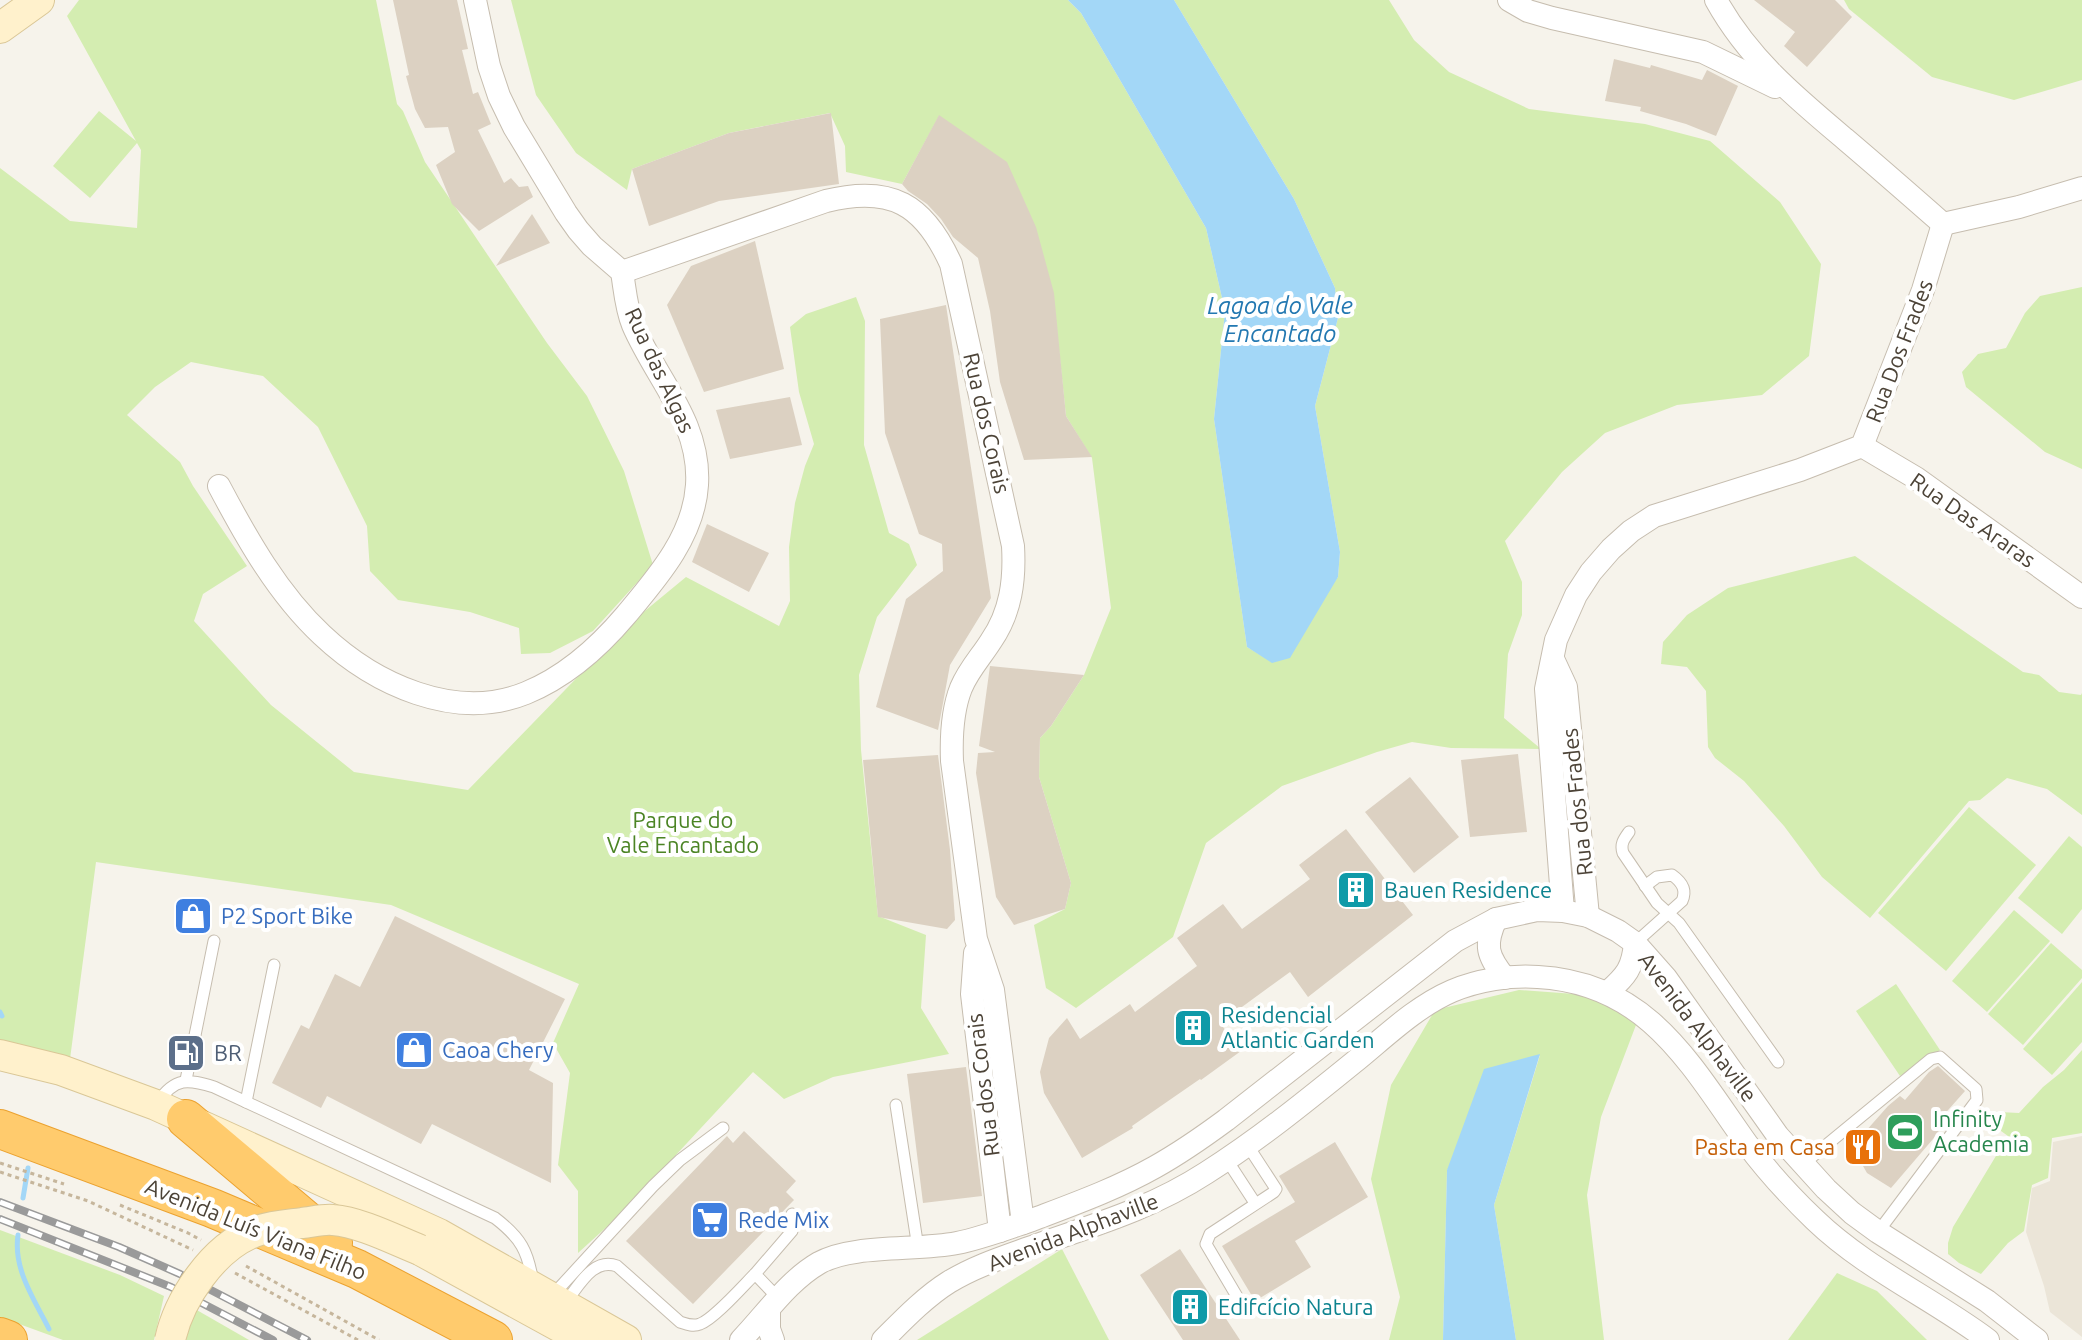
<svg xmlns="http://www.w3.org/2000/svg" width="2082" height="1340" viewBox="0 0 2082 1340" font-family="Ubuntu,sans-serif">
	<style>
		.residential { fill: #ebe5d8 }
		.green { fill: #d4edb1 }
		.water { fill: #a3d7f7 }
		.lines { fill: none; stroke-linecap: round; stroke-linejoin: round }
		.stream { stroke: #a3d7f7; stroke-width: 5 }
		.building { fill: #dcd1c2 }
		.lane-casing { stroke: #c6bdaf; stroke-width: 13 }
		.street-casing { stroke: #c6bdaf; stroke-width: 24 }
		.secondary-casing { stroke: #dac797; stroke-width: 32 }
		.highway-casing { stroke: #eba230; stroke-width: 40 }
		.path { stroke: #c6b69c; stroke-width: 3; stroke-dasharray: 4 4; stroke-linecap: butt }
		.lane { stroke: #fff; stroke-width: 11 }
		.street { stroke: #fff; stroke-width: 22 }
		.secondary { stroke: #fff1cc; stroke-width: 30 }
		.highway { stroke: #ffcb6d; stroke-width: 38 }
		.rail-casing { stroke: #9a9a9a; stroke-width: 8 }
		.rail { stroke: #fff; stroke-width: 5; stroke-dasharray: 15; stroke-linecap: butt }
		.secondary-bridge-casing { stroke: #dac797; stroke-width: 32; stroke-linecap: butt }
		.secondary-bridge { stroke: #fff1cc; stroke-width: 30 }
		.labels { text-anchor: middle; stroke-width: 8; stroke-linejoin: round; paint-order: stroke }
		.street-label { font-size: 22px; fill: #4c4337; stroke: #fff }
		.park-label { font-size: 22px; fill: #4b8424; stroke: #fff }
		.culture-label { font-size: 22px; fill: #0d838f; stroke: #fff; text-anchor: start }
		.shop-label { font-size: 22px; fill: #366cbe; stroke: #fff; text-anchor: start }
		.service-label { font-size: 22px; fill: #4e5e75; stroke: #fff; text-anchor: start }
		.leisure-label { font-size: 22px; fill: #27864d; stroke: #fff; text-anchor: start }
		.food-label { font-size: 22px; fill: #c56008; stroke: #fff; text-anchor: end }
		.water-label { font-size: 24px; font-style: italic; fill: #2378b1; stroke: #fff }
	</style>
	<rect width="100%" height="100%" fill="#f6f3eb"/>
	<path class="residential" d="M2082,1136V1337L2050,1312L2044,1286L2026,1232L2032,1188L2050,1181L2053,1142Z"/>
	<g class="green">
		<path d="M79,0H376L397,104L403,111L425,162L547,343L587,396L624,471L653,565L593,631L550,653L521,654L519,628L470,612L398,600L370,571L367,526L318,427L263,376L191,362L155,387L127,415L180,462L193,486L247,566L203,594L194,621L271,705L354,772L468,790L629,624L686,577L779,626L790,601L789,547L795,503L805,466L814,444L799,392L790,327L806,314L856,297L865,321L864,445L889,533L909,544L917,565L877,617L859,675L861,750L878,916L926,935L921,1008L949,1054L833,1077L784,1099L753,1072L622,1213L578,1253V1191L558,1165L570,1073L553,1043L579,984L391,905L96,862L70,1059L0,1040V168L70,221L137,228L141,150L137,143L90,198L53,166L99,111L136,141L67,16Z"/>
		<path d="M511,0H1068L1081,13L1206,228L1225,311L1214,419L1247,647L1272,662L1338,577L1340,552L1315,406L1338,318L1335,288L1294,199L1174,0H1389L1414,40L1449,72L1529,109L1645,124L1710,141L1780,202L1821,264L1809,356L1762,395L1677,405L1605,433L1562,472L1505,541L1522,582V615L1508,654L1504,718L1541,749L1451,748L1412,742L1377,752L1282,786L1206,843L1173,937L1076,1008L1046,988L1034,925L1065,909L1071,883L1039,777L1040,738L1051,726L1084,675L1111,608L1092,458L1066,416L1053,293L939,116L902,184L846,172L845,146L830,113L729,133L632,169L627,190L576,153L536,95Z"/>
		<path d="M1844,0H2082V80L2014,100L1932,77L1849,9Z"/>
		<path d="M2082,287V469L2045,452L1966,387L1962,372L1978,354L2006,348L2025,313L2040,296Z"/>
		<path d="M1855,556L2023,672L2039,675L2059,692L2081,695L2082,693V815L2047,789L2007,778L1980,800L1969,801L1870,918L1822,877L1784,826L1744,781L1715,758L1708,747L1706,691L1687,667L1661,664L1663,642L1687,615L1728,588Z"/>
		<path d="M1969,807L2036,865L1946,971L1878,913Z"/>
		<path d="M2069,836L2082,847V909L2062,934L2018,898Z"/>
		<path d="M2014,910L2050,941L1987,1012L1952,981Z"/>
		<path d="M2051,943L2082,970V978L2023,1045L1988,1014Z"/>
		<path d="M2082,982V1042L2052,1075L2023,1049Z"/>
		<path d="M1896,984L1940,1050L1900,1076L1856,1011Z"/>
		<path d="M1519,990L1602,996L1636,1025L1601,1117L1587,1195L1604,1340H1516L1494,1205L1540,1055L1447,1170L1443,1340H1389L1400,1297L1371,1179L1391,1085L1435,1010Z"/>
		<path d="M2082,1050V1133L2052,1138L2048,1178L2032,1185L2024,1231L2008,1243L1981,1274L1959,1263L1948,1254V1243L1953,1227L2008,1136L1994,1126L1999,1112L2019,1113L2043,1087L2064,1070Z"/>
		<path d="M0,1230L120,1275L164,1296L154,1340H63L0,1317Z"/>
		<path d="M1062,1249L1109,1340H917Z"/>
		<path d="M1837,1273L1877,1291L1927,1340H1788Z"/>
		<path d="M195,1309L249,1340H186Z"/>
	</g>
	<g class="water">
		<path d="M1068,0H1174L1294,199L1335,288L1338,318L1315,406L1340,552L1338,577L1290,658L1272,663L1247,647L1214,419L1225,311L1206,228L1081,13Z"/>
		<path d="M1540,1054L1494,1205L1516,1340H1443L1447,1170L1484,1069Z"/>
	</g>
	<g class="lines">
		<g class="stream">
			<path d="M0,1012L2,1016"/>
			<path d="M23,1198L28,1168"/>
			<path d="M18,1235C13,1269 34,1299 49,1329"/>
		</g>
	</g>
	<g class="building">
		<path d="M393,0H457L468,49L462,50L473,94L478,92L491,124L478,130L504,183L511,178L519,187L528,186L533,197L479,231L452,204L436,165L455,152L448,127L425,128L415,109L406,76L409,75Z"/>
		<path d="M1754,0H1835L1852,17L1807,67L1784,46L1795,32Z"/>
		<path d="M1614,59L1650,68L1651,65L1702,80L1707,70L1738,86L1716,136L1686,124L1640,111L1641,107L1605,101Z"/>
		<path d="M831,113L839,184L719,201L649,226L632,169L729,133Z"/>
		<path d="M939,115L1007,162L1036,227L1054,293L1066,416L1092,457L1024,460L1000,382L990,311L978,258L953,237L941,219L927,204L908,191L902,184Z"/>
		<path d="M532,214L550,243L496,266Z"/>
		<path d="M755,241L784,369L704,392L667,305L691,266Z"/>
		<path d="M946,305L991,598L950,665L938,730L876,707L906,599L943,571L942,544L919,534L885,433L880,319Z"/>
		<path d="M790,397L802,445L730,459L716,410Z"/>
		<path d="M707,524L769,553L749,592L692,562Z"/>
		<path d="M990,666L1084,675L1051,726L1040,738L1039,777L1071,883L1065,909L1014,925L996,897L976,773L978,753L995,752L979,746Z"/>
		<path d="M1518,754L1527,832L1470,837L1461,760Z"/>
		<path d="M938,755L950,850L955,920L947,929L878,917L863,760Z"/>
		<path d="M1410,777L1459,837L1414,873L1365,812Z"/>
		<path d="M1346,829L1413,915L1308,997L1290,972L1220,1023L1241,1051L1201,1080L1200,1079L1132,1126L1133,1128L1082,1158L1044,1093L1040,1072L1049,1038L1067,1018L1080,1039L1130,1004L1135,1012L1197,966L1177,938L1223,904L1242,929L1310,879L1299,865Z"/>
		<path d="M395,916L565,999L529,1070L553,1083L551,1183L432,1124L421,1144L327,1096L321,1108L272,1083L301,1025L309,1029L335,974L360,987Z"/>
		<path d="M1938,1066L1965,1091L1933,1127L1939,1132L1891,1188L1867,1173L1863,1166L1864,1161L1850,1149L1888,1106L1900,1096L1905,1100L1929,1072Z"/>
		<path d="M966,1067L982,1196L923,1203L907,1074Z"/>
		<path d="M744,1131L796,1181L786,1192L794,1200L693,1304L626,1241L727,1136L733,1143Z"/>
		<path d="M1335,1142L1368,1197L1295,1241L1311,1267L1255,1301L1222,1246L1295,1202L1279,1176Z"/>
		<path d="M1180,1249L1240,1340H1183L1140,1275Z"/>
	</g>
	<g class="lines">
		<g class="lane-casing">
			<g id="lane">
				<path d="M1629,832C1624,839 1620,844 1623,853L1657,903L1679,923L1778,1062"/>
				<path d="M1635,943L1682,901C1687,890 1682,882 1672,875L1657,877L1645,886"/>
				<path d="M186,1080L214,941"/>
				<path d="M158,1102C175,1077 188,1079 214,1087L495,1218C521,1238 528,1251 533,1283"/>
				<path d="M246,1102L274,965"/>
				<path d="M896,1105L918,1248"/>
				<path d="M1227,1160L1255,1203"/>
				<path d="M1802,1165L1931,1059L1940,1057L1976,1089L1977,1100L1878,1232"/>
				<path d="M755,1274L792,1231L794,1223L792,1214"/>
				<path d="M551,1297L653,1186L680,1160L723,1128"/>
				<path d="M565,1303C579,1286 593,1257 617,1266L680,1322C686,1324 693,1327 700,1324C714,1319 743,1286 755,1274L779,1299"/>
				<path d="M1245,1310L1206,1244L1210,1234L1274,1192L1276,1189L1248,1146"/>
			</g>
		</g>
		<g class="street-casing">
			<g id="street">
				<path d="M1509,0L1528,11L1552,18L1703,52L1775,87"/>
				<path d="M1716,0C1748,58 1795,97 1845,139C1878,167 1910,195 1943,224"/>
				<path d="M1943,224L2019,207L2082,188"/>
				<path d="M622,272L826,201C891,185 924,204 951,264L1013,546C1015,580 1011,612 991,641C981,657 969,669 961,688C952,711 951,736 952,761L976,939L993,990L1023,1223"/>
				<path d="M1862,446L1916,478L2082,597"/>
				<path d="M219,486C247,539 278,594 322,635C374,684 455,722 526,693C565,677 599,647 626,615C657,578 694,536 697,485C701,422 656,379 633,325C626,308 625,290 622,272L592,246L578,230L566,213L514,127L499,96L489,66L475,0"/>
				<path d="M1553,659L1566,687L1588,916"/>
				<path d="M1563,911L1546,689L1556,640L1576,595L1591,572L1611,549L1631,531L1654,516L1800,470L1862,446L1923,290L1943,224"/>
				<path d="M1496,919C1484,945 1487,956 1505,978"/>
				<path d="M975,953L972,994L1000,1231"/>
				<path d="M1608,992C1626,976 1633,968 1635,943"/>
				<path d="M769,1310V1329L773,1340"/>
				<path d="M741,1340C766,1314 788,1281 819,1263C852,1244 918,1251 957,1243C982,1238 1008,1228 1032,1220C1074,1204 1116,1189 1155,1167C1180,1153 1203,1137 1226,1120L1455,941L1496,919L1537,910L1563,911L1588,916L1618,931L1635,943L1666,978L1778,1136L1826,1189L1852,1213L1878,1232L1987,1301L2037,1340"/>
				<path d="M883,1340C903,1320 925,1297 949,1282C977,1265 1007,1256 1037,1245C1097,1224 1152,1208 1206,1173C1258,1140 1305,1102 1353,1063C1384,1038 1415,1007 1452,991C1478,980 1510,975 1538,977C1648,983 1690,1064 1747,1144C1767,1171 1790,1196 1815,1220C1866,1269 1932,1298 1988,1340"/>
			</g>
		</g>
		<g class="secondary-casing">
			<g id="secondary">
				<path d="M0,28L39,0"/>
				<path d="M0,1055L61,1070L156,1105L439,1234L626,1340"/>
				<path d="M420,1250L584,1340"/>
			</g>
		</g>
		<g class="highway-casing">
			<g id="highway">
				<path d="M186,1119L333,1243"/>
				<path d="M0,1129L212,1208L357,1269L493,1340"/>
				<path d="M0,1337L8,1340"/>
			</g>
		</g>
		<g class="path">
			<path d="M0,1163L64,1184"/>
			<path d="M0,1172L88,1201L193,1250"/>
			<path d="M120,1205L188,1233L201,1240"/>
			<path d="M246,1266L379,1340"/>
			<path d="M235,1273L358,1340"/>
		</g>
		<use href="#lane" class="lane"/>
		<use href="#street" class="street"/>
		<use href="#secondary" class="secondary"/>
		<use href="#highway" class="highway"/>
		<g class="rail-casing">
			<g id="rail">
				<path d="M0,1202L119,1247L180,1274L307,1340"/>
				<path d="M0,1219L171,1287L273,1340"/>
			</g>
		</g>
		<use href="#rail" class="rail"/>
		<g class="secondary-bridge-casing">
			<path id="secondary-bridge" d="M170,1340C179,1299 213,1248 254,1232C269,1226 287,1225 302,1223C312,1222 323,1219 333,1220C360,1222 395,1240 420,1250"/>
		</g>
		<use href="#secondary-bridge" class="secondary-bridge"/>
	</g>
	<defs>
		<g id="building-square" transform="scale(2)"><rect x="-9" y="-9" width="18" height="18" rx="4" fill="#0f9aa8" stroke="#fff"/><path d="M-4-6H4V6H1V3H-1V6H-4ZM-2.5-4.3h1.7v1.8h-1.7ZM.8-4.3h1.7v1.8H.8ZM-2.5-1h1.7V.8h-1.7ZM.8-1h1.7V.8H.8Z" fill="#fff"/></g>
		<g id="shop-square" transform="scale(2)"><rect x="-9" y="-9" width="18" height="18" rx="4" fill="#3f7fe0" stroke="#fff"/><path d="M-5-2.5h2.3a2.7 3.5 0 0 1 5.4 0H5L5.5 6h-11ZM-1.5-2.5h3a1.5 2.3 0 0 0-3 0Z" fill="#fff"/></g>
		<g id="fuel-square" transform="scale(2)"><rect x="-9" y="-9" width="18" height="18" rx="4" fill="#5c6f8a" stroke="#fff"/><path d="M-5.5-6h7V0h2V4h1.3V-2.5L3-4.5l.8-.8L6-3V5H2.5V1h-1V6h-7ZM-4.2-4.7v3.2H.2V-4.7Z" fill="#fff"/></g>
		<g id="stadium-square" transform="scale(2)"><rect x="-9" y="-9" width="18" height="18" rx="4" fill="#2e9e5b" stroke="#fff"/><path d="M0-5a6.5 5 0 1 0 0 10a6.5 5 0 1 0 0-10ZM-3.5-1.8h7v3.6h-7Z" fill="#fff"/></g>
		<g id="restaurant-square" transform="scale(2)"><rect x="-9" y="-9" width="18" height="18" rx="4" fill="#e8710a" stroke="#fff"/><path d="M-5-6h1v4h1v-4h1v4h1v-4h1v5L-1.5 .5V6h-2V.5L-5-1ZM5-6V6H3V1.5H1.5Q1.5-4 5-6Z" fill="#fff"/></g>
		<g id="supermarket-square" transform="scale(2)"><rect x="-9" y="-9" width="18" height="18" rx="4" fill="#3f7fe0" stroke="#fff"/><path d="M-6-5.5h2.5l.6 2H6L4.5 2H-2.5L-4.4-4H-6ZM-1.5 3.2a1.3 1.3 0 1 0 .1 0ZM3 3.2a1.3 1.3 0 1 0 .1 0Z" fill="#fff"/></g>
	</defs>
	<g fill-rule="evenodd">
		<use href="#building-square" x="1356" y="890"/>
		<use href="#shop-square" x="193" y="916"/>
		<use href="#building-square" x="1193" y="1028"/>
		<use href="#shop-square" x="414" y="1050"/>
		<use href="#fuel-square" x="186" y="1053"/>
		<use href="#stadium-square" x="1905" y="1132"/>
		<use href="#restaurant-square" x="1863" y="1147"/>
		<use href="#supermarket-square" x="710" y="1220"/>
		<use href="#building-square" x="1190" y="1307"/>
	</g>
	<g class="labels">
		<g class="street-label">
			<text transform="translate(1899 351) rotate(-69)" y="8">Rua Dos Frades</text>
			<text transform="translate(660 370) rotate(65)" y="8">Rua das Algas</text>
			<text transform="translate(987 423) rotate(77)" y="8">Rua dos Corais</text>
			<text transform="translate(1973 520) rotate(35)" y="8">Rua Das Araras</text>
			<text transform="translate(1577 802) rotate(-96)" y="8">Rua dos Frades</text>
			<text transform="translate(1698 1027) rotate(53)" y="8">Avenida Alphaville</text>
			<text transform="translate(983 1085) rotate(-97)" y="8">Rua dos Corais</text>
			<text transform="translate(256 1229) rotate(22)" y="8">Avenida Luís Viana Filho</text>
			<text transform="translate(1073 1232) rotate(-21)" y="8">Avenida Alphaville</text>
		</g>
		<g class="park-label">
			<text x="683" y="828">Parque do<tspan x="683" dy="25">Vale Encantado</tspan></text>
		</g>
		<g class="culture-label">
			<text x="1384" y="898">Bauen Residence</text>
			<text x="1221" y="1023">Residencial<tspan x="1221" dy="25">Atlantic Garden</tspan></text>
			<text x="1218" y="1315">Edifcício Natura</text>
		</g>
		<g class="shop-label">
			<text x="221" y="924">P2 Sport Bike</text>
			<text x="442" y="1058">Caoa Chery</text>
			<text x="738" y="1228">Rede Mix</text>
		</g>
		<g class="service-label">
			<text x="214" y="1061">BR</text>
		</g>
		<g class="leisure-label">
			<text x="1933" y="1127">Infinity<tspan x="1933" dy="25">Academia</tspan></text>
		</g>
		<g class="food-label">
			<text x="1835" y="1155">Pasta em Casa</text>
		</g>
		<g class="water-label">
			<text x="1280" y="314">Lagoa do Vale<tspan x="1280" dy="28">Encantado</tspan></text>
		</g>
	</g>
</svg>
